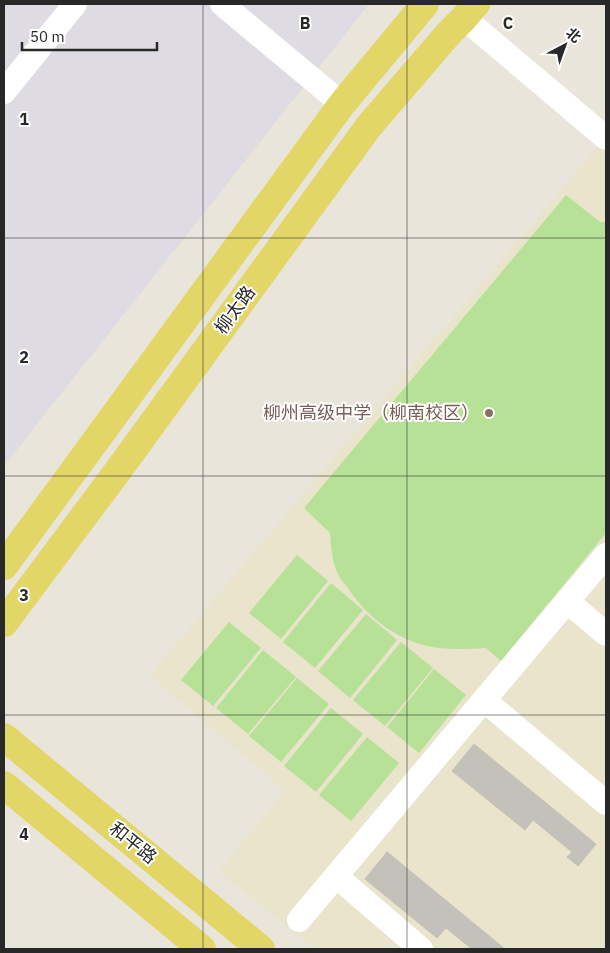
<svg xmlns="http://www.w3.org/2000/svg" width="610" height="953" viewBox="0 0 610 953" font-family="'IBM Plex Sans','Noto Sans SC',sans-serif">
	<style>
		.industrial { fill: #dedbe2 }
		.education { fill: #e9e4cb }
		.pitch { fill: #b8e198 }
		.building { fill: #c4c1ba; stroke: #c4c0b5 }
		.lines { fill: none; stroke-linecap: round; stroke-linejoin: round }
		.minor { stroke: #fff; stroke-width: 24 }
		.major { stroke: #e2d666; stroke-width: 28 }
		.grid { fill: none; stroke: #282828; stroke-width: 1; stroke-opacity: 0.55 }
		.education-dot { fill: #8d6e63; stroke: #fff; stroke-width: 2 }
		.labels { text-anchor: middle; stroke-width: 4; stroke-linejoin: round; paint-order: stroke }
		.street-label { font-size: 18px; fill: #282828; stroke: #fff }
		.education-label { font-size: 18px; fill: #785e54; stroke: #fff; text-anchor: end }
		.grid-label { font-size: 16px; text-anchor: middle; font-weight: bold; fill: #282828; stroke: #fff; stroke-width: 4; stroke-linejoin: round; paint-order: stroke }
	</style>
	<rect width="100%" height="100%" fill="#e9e5da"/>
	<path class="industrial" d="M4,4H369L4,466Z"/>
	<path class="education" d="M599,145L606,151V949H315L219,871L285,791L150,675Z"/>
	<g class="pitch">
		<path d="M566,195L600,222H606V533L501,661L486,648C468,649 450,650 432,647C396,640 367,617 347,587C344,583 340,579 338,574C332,562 331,546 330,533L304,508Z"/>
		<path d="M297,555L328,581L281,639L249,613Z"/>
		<path d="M331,583L363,610L315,668L283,642Z"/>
		<path d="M366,614L397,640L350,698L318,671Z"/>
		<path d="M229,622L261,648L213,706L181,680Z"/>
		<path d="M401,642L433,668L385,726L353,700Z"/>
		<path d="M263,650L296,677L248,734L216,708Z"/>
		<path d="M434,669L466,695L419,753L387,727Z"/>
		<path d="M297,678L329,704L281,762L249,736Z"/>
		<path d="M331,708L363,734L316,792L284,766Z"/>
		<path d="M367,737L399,763L351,821L319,795Z"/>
	</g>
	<g class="building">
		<path d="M474,744L596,844L578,866L567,857L572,852L533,820L525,830L452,771Z"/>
		<path d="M387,852L505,949H472L446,928L437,938L365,879Z"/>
	</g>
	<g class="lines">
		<g class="minor">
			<path d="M222,4L342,104"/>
			<path d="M464,18L606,138"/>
			<path d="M4,92L75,4"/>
			<path d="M567,601L606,634"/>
			<path d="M484,700L606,803"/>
			<path d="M336,876L421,949"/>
			<path d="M299,920L606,555"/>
		</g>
		<g class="major">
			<path d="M4,566L342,104L425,4"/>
			<path d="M4,623L117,472L369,126L449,33L464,18L476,4"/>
			<path d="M4,737L261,949"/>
			<path d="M4,785L202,949"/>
		</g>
	</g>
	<path class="grid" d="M203,4V949M407,4V949M4,238H606M4,476H606M4,715H606"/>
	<circle class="education-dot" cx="489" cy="413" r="5"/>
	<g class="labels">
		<g class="street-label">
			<text transform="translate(235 310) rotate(-54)" y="6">柳太路</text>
			<text transform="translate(133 843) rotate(39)" y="6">和平路</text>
		</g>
		<g class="education-label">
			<text x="479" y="419">柳州高级中学（柳南校区）</text>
		</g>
	</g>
	<g class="grid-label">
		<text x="305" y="29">B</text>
		<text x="508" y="29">C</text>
		<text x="24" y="125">1</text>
		<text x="24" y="363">2</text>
		<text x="24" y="601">3</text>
		<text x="24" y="840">4</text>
	</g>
	<rect width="610" height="953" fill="none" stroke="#282828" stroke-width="10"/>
	<g transform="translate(565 45) rotate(41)" stroke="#ffffff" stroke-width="4" paint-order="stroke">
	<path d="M0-4L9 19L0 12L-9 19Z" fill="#282828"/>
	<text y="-8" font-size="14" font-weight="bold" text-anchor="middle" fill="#282828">北</text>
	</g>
	<path d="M22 42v8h135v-8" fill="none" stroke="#282828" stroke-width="2.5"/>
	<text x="30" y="42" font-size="15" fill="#282828" stroke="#ffffff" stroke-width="4" paint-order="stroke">50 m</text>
</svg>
